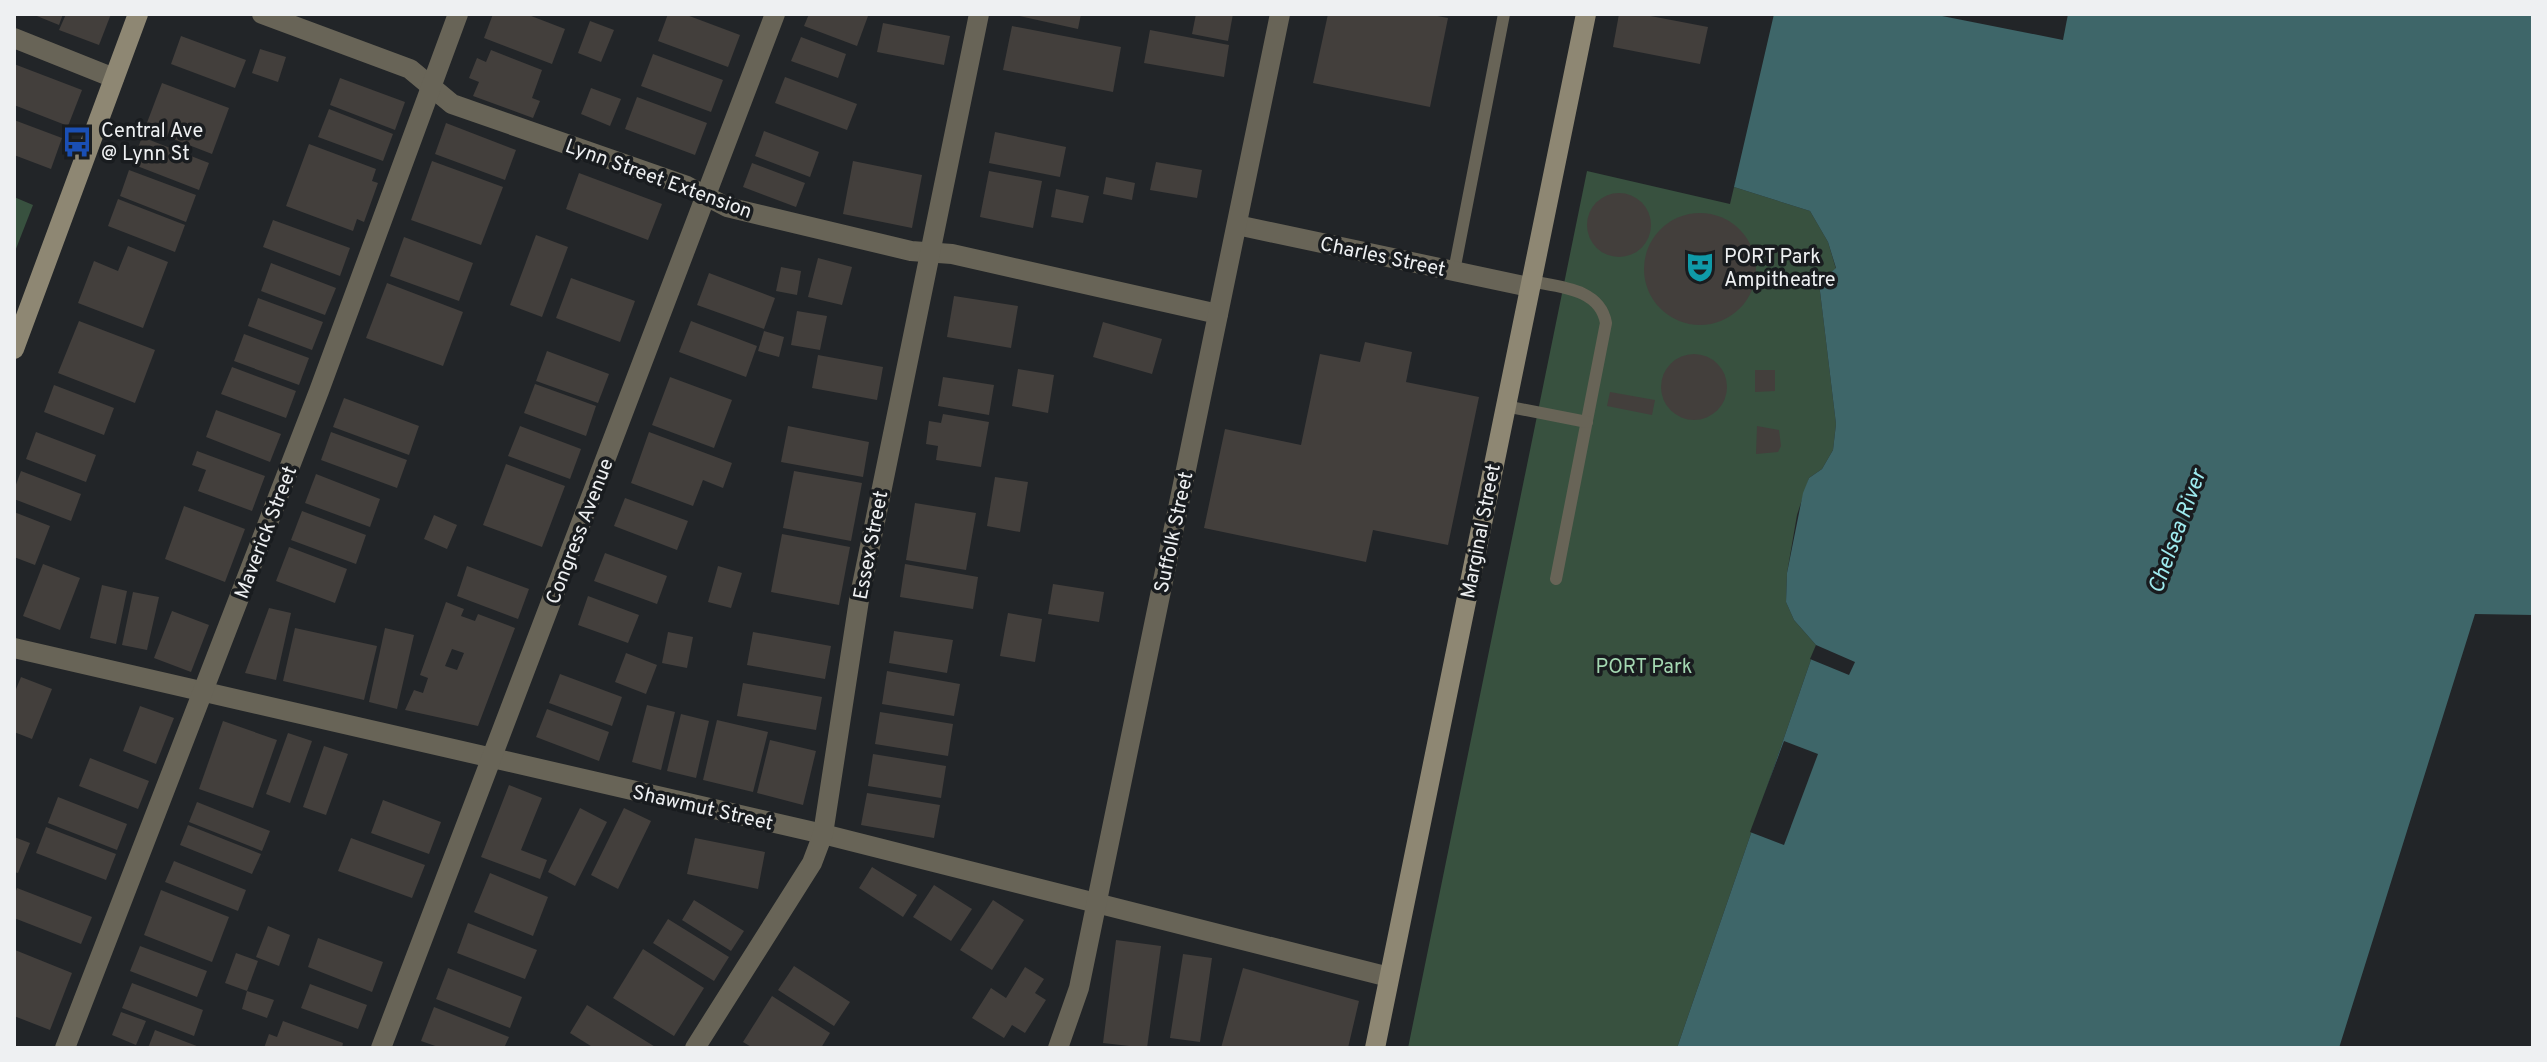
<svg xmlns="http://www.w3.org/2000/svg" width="2547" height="1062" viewBox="0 0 2547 1062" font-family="Overpass,sans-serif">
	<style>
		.green { fill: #38513f }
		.water { fill: #3e6669 }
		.pier { fill: #222528 }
		.building { fill: #433f3c; fill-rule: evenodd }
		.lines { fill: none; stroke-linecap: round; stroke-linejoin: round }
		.lane { stroke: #686457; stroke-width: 12 }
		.street { stroke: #686457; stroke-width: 20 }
		.secondary { stroke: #8e8773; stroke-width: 20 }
		.labels { text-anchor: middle; stroke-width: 7; stroke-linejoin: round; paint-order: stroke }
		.poi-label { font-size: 20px; fill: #eef0f2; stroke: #191c1f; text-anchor: start }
		.street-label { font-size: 20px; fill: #eef0f2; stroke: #191c1f }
		.park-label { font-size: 20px; fill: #a4d8b2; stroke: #191c1f }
		.water-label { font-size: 22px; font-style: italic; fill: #9eebef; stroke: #191c1f }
	</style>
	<rect width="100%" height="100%" fill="#222528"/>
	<g class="green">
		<path d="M1587,171L1730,204L1734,187L1810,211L1828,242L1836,269L1819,283L1836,424L1833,450L1822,469L1809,478L1797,515L1787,573L1786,602L1794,620L1816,645L1677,1048H1408Z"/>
		<path d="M14,197L33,205L14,254Z"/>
	</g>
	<path class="water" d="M1774,14H2533V615L2475,614L2339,1048H1677L1816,645L1794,620L1786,602L1787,573L1803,493L1809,478L1822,469L1833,450L1836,424L1819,283L1836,268L1828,242L1810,211L1734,187Z"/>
	<g class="pier">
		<path d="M1932,14H2068L2063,40Z"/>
		<path d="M1816,645L1855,662L1849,675L1810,659Z"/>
		<path d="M1784,741L1818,754L1784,845L1750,832Z"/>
	</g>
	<g class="building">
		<path d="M32,14H63L59,25Z"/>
		<path d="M66,14H111L99,45L59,30Z"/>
		<path d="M493,14H526L565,29L552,64L484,38Z"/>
		<path d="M668,14H684L740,35L728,67L658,41Z"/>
		<path d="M809,14H863L868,16L857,46L804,26Z"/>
		<path d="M1010,14H1081L1078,29Z"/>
		<path d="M1196,14H1233L1228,41L1192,34Z"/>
		<path d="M1328,14H1427L1448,18L1430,107L1313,83Z"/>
		<path d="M1619,14H1640L1708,27L1700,64L1613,47Z"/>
		<path d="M590,21L614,30L601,62L578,53Z"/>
		<path d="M883,23L950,36L944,65L877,52Z"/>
		<path d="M1012,26L1121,47L1113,92L1003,70Z"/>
		<path d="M1150,30L1229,45L1224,77L1144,63Z"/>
		<path d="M181,36L246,60L235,88L171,64Z"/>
		<path d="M801,37L846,54L838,78L791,61Z"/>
		<path d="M260,49L286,57L278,82L252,73Z"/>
		<path d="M491,50L542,70L532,98L540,101L533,118L473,96L479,82L469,78L477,58L486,62Z"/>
		<path d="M653,54L723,80L711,112L641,86Z"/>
		<path d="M14,64L82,90L68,126L14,105Z"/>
		<path d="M785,77L857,104L847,130L775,103Z"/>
		<path d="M340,78L405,102L395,130L330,105Z"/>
		<path d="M162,83L229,108L212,154L145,128Z"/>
		<path d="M591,88L621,99L610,126L581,114Z"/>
		<path d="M637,97L707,123L695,155L625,129Z"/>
		<path d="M329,109L393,134L383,161L318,137Z"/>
		<path d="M14,120L62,138L51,169L14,155Z"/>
		<path d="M446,123L516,150L505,180L435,154Z"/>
		<path d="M764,131L819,152L810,177L755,156Z"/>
		<path d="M995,132L1066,147L1060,177L989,163Z"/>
		<path d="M142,137L209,163L199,190L132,164Z"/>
		<path d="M309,144L376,169L372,181L378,183L364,222L357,219L353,231L286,206Z"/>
		<path d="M432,161L503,187L481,245L411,220Z"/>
		<path d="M853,161L922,175L912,228L843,214Z"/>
		<path d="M1156,162L1202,170L1197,198L1150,190Z"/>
		<path d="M752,163L805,183L796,207L743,187Z"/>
		<path d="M129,170L196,195L186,222L120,196Z"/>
		<path d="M989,171L1042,181L1033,228L980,217Z"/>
		<path d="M579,173L662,204L648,240L566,209Z"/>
		<path d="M1106,177L1135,183L1132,200L1103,194Z"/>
		<path d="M1056,189L1089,196L1083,223L1051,217Z"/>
		<circle cx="1619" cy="225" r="32"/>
		<path d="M118,199L185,225L175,252L108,226Z"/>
		<circle cx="1700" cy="269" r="56"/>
		<path d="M273,220L350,248L340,276L263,247Z"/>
		<path d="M536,235L568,247L542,317L510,305Z"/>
		<path d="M404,237L473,263L459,301L390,276Z"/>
		<path d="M128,246L168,262L143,328L78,303L94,261L118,271Z"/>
		<path d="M818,258L852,267L842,305L808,297Z"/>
		<path d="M271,263L336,288L325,315L261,291Z"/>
		<path d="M781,267L801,271L797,295L776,291Z"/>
		<path d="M709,273L775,298L764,329L697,305Z"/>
		<path d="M571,278L635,301L620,342L556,318Z"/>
		<path d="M387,283L463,312L443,366L366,338Z"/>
		<path d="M954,296L1018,306L1011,348L947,337Z"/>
		<path d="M258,298L323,322L312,350L248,326Z"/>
		<path d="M797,311L827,316L820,350L791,345Z"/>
		<path d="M79,321L155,350L135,403L58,373Z"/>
		<path d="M691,321L757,346L746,377L679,352Z"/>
		<path d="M1103,322L1162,339L1152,374L1093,357Z"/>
		<path d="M764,331L784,337L779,357L758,351Z"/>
		<path d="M244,334L309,358L299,385L234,361Z"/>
		<path d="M1365,342L1412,352L1406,382L1479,397L1448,545L1373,530L1366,562L1204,528L1225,429L1301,445L1320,354L1360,362Z"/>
		<path d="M547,351L609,374L598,403L536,381Z"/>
		<circle cx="1694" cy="387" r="33"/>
		<path d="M818,355L883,367L877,400L812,388Z"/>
		<path d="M232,367L296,391L286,418L221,394Z"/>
		<path d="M1018,369L1054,375L1048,413L1012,406Z"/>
		<path d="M1755,370H1775V391L1755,392Z"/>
		<path d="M670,377L732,400L714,448L652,425Z"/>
		<path d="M943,377L994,385L989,415L938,406Z"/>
		<path d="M535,384L596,406L586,436L524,413Z"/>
		<path d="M54,385L114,408L104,435L44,412Z"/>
		<path d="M1610,392L1655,400L1652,415L1607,406Z"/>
		<path d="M344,398L419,426L409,455L333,427Z"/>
		<path d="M216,410L281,434L270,462L206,437Z"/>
		<path d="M943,414L989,422L981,467L936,460L938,446L926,444L929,421L941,423Z"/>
		<path d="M520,426L581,449L570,479L508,456Z"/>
		<path d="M788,426L869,442L863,477L781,462Z"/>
		<path d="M1757,426L1779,430L1781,446L1778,452L1756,454Z"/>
		<path d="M36,432L96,455L86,482L26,459Z"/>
		<path d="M331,432L407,460L397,488L321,460Z"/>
		<path d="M649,432L732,463L723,488L703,480L693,506L631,483Z"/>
		<path d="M197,451L265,476L252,511L198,491L206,470L192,465Z"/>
		<path d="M506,464L565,486L542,547L483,525Z"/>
		<path d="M21,471L81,494L71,521L14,499V490Z"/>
		<path d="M794,471L862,483L851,541L783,528Z"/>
		<path d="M316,474L380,499L370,527L305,503Z"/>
		<path d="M995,477L1028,482L1020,532L987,526Z"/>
		<path d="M625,498L688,521L677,550L614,526Z"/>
		<path d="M915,503L976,513L966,570L906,560Z"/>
		<path d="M184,506L245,529L225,582L165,559Z"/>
		<path d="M302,511L366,535L356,564L291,540Z"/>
		<path d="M14,512L50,526L35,565L14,557Z"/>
		<path d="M434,515L457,525L447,549L424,539Z"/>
		<path d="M782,534L850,547L839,605L771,592Z"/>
		<path d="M289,547L347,569L335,603L276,581Z"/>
		<path d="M605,553L667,576L657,604L594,581Z"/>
		<path d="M43,564L80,578L60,630L23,616Z"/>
		<path d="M905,564L978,577L973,609L900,597Z"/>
		<path d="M467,566L529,589L518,619L457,596Z"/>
		<path d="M718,566L742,573L731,608L708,602Z"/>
		<path d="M1053,584L1104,592L1099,622L1048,614Z"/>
		<path d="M102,585L127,591L116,644L90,638Z"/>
		<path d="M133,592L159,597L147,650L122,645Z"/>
		<path d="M588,596L639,615L628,643L578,625Z"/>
		<path d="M446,602L464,609L461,616L475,621L478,614L515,628L478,726L405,710L414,690L423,693L428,678L420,675ZM452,649L464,653L457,670L445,666Z"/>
		<path d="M269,608L291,613L276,680L245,673Z"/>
		<path d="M172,611L209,625L191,672L154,658Z"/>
		<path d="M1008,613L1042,619L1035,662L1000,656Z"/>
		<path d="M295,628L377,646L364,700L283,681Z"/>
		<path d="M385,628L414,635L397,709L369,702Z"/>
		<path d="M894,631L953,640L947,673L889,663Z"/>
		<path d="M668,632L693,637L687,668L662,663Z"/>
		<path d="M753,632L831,646L825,679L747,665Z"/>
		<path d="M626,653L657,665L646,694L615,682Z"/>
		<path d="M887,671L960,684L954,716L882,704Z"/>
		<path d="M560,674L622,697L612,726L549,703Z"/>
		<path d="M21,677L52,689L32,739L14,732V694Z"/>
		<path d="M743,683L822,697L816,730L737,716Z"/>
		<path d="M647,705L675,712L661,770L632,762Z"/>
		<path d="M140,706L174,718L156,764L123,751Z"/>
		<path d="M547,709L609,732L599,761L536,737Z"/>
		<path d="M880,712L953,724L948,756L875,744Z"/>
		<path d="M681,714L709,721L696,778L667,771Z"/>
		<path d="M717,720L768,732L753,792L703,780Z"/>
		<path d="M223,721L277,740L253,808L199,789Z"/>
		<path d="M288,733L312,741L290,803L266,794Z"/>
		<path d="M770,740L816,751L803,805L757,793Z"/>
		<path d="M324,746L348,754L326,815L303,807Z"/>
		<path d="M873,754L946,766L941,798L868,786Z"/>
		<path d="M90,758L149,781L138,809L79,786Z"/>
		<path d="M509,785L542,798L521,850L547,860L540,879L481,857Z"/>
		<path d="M867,793L940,805L934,838L861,825Z"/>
		<path d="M58,797L127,824L117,850L48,823Z"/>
		<path d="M383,800L441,822L429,854L371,833Z"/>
		<path d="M197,802L270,831L262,851L189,822Z"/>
		<path d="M580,808L607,822L575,886L548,872Z"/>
		<path d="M624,808L651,821L618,889L591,875Z"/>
		<path d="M188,825L261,854L252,874L180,845Z"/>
		<path d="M46,827L116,854L106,880L36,853Z"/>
		<path d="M14,837L30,843L18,873L14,872Z"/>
		<path d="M351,838L425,865L412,898L338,871Z"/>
		<path d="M695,838L765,852L758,889L687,874Z"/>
		<path d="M174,861L246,890L238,911L165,882Z"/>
		<path d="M872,867L917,895L903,917L859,888Z"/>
		<path d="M490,873L548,897L533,936L474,912Z"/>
		<path d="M934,885L972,909L951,941L913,917Z"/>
		<path d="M17,888L92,917L81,944L14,918V896Z"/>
		<path d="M161,890L229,917L212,962L144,935Z"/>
		<path d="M694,900L744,931L731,951L682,920Z"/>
		<path d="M993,900L1024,920L992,970L960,950Z"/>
		<path d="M668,919L729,957L714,981L653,943Z"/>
		<path d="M468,923L537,950L525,979L457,953Z"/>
		<path d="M268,926L290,935L279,966L256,957Z"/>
		<path d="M318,938L383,962L372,992L308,967Z"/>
		<path d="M1116,940L1161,946L1147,1048L1103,1043Z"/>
		<path d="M140,946L207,971L197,997L130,971Z"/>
		<path d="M643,949L704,988L674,1036L613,998Z"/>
		<path d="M15,950L72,973L50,1030L14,1016Z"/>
		<path d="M236,953L258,961L247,991L225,983Z"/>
		<path d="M1183,954L1212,958L1200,1042L1170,1038Z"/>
		<path d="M794,966L850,1002L834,1026L778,990Z"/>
		<path d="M1025,967L1044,979L1035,993L1046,1000L1025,1033L1012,1025L1004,1038L972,1018L991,988L1006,998Z"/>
		<path d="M448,968L522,997L510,1028L436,999Z"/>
		<path d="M1243,968L1359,1001L1348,1048H1221Z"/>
		<path d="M132,983L203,1010L194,1036L122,1008Z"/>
		<path d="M310,984L367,1005L358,1029L301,1008Z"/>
		<path d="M247,991L274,1000L267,1018L242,1009Z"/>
		<path d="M772,996L830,1033L821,1048H753L743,1042Z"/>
		<path d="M587,1005L657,1048H594L570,1033Z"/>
		<path d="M434,1007L509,1037L504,1048H441L421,1041Z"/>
		<path d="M121,1012L146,1021L136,1045L112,1035Z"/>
		<path d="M283,1021L343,1043L342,1048H264L269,1034L277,1037Z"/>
		<path d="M155,1030L202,1048H148Z"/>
	</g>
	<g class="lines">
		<g class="lane">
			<path d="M1454,271L1504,14"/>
			<path d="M1530,281C1559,287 1600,288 1606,323L1556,579"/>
			<path d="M1505,406L1587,422"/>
		</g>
		<g class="street">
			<path d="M262,14L410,69L452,104L687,186L727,207L911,251L952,254L1218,314"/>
			<path d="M14,38L114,78"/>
			<path d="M1237,225L1529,287"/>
			<path d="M14,648L823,834L1389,977"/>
			<path d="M65,1048L319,391L458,14"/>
			<path d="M381,1048L775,14"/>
			<path d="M695,1048L812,863L823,834L859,600L979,14"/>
			<path d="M1058,1048L1079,988L1280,14"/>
		</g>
		<g class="secondary">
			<path d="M14,349L138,14"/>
			<path d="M1375,1048L1586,14"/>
		</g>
	</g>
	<defs>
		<g id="bus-bare" transform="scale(2.4)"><path d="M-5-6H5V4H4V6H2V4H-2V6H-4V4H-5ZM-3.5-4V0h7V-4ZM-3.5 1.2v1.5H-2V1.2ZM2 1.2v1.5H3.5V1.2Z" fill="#1a4fb4" stroke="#191c1f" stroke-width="2.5" paint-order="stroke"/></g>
		<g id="theatre-bare" transform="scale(2.4)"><path d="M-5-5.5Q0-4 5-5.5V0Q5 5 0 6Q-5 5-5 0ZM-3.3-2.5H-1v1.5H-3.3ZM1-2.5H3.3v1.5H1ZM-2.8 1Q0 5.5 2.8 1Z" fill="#0f9aa8" stroke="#191c1f" stroke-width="2.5" paint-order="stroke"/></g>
	</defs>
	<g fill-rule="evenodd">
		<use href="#bus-bare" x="77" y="142"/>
		<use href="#theatre-bare" x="1700" y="267"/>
	</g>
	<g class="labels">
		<g class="poi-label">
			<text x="101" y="137">Central Ave<tspan x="101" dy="23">@ Lynn St</tspan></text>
			<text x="1724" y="263">PORT Park<tspan x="1724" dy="23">Ampitheatre</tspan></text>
		</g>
		<g class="street-label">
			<text transform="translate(659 178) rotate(20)" y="7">Lynn Street Extension</text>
			<text transform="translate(1383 256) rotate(12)" y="7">Charles Street</text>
			<text transform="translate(579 531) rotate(-69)" y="7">Congress Avenue</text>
			<text transform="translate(1480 531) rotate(-79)" y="7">Marginal Street</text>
			<text transform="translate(265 532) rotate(-69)" y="7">Maverick Street</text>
			<text transform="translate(1173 532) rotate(-78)" y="7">Suffolk Street</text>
			<text transform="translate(870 545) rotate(-79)" y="7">Essex Street</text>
			<text transform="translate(703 807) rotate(13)" y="7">Shawmut Street</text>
		</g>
		<g class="park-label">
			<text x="1644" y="673">PORT Park</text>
		</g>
		<g class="water-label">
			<text transform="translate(2176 531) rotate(-70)" y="8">Chelsea River</text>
		</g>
	</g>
	<rect width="2547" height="1062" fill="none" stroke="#eef0f2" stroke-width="32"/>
</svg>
